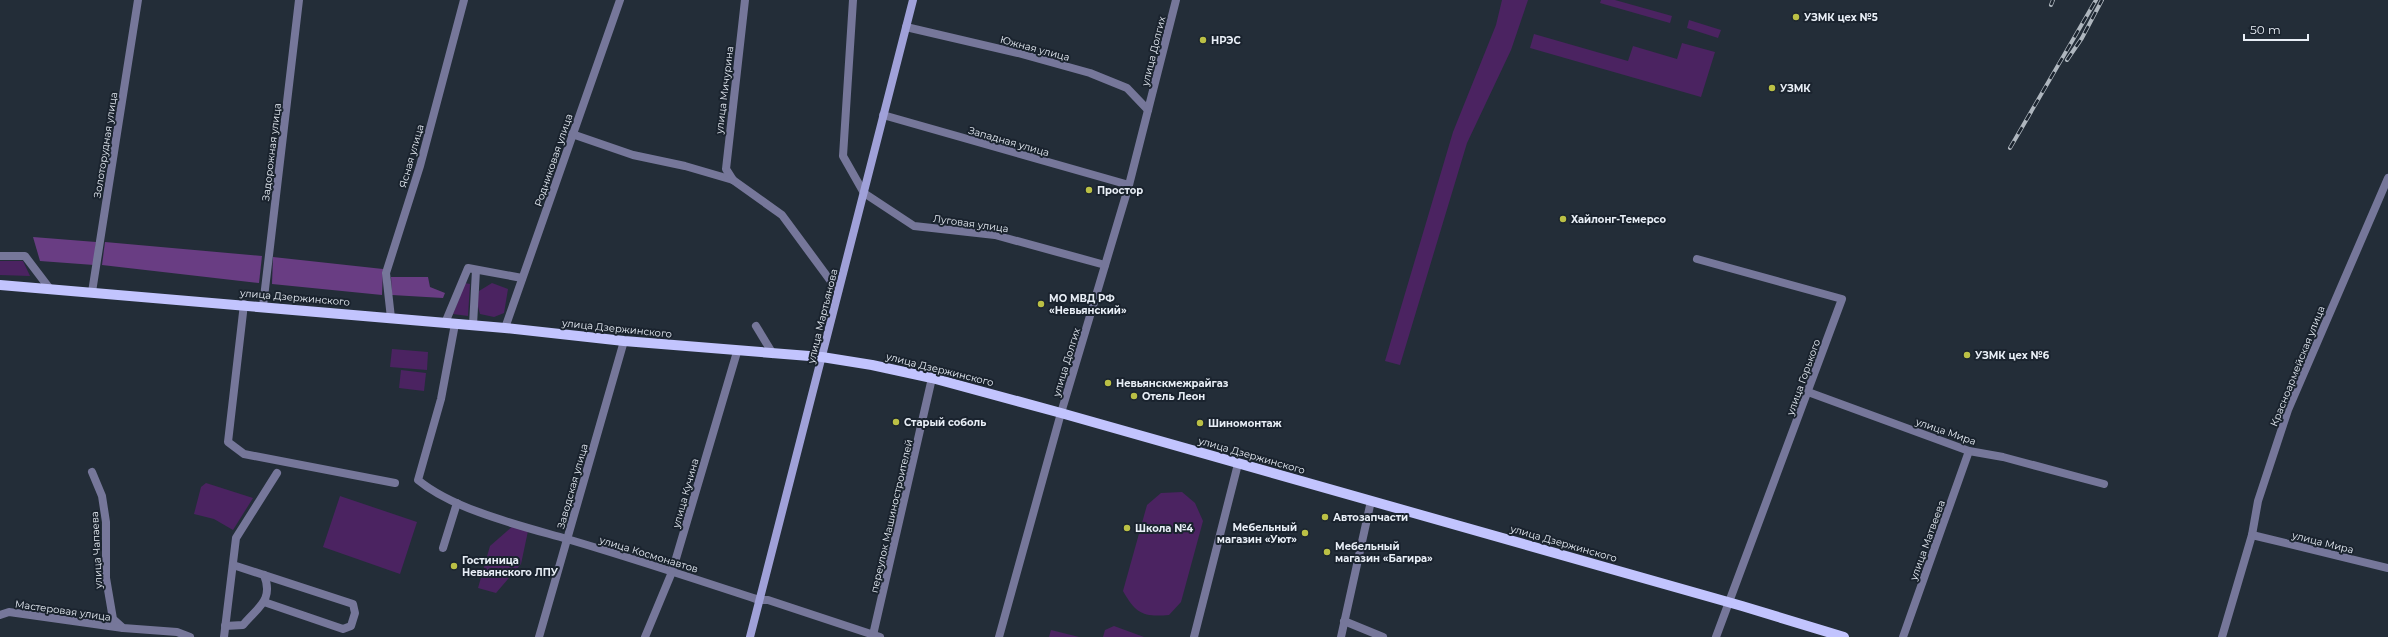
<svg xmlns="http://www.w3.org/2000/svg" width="2388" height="637" viewBox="0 0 2388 637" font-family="Montserrat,sans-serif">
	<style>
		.green { fill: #4b2361 }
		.forest { fill: #693d83 }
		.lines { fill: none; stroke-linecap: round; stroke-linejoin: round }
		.minor { stroke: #76779a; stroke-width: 8 }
		.tertiary { stroke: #76779a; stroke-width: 8 }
		.secondary { stroke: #a0a1d9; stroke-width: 8 }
		.primary { stroke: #c2c4fe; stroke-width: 10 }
		.rail-casing { stroke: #aeb6be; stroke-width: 4 }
		.rail { stroke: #1a232e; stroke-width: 2.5; stroke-dasharray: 8; stroke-linecap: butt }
		.poi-dot { fill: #bbc045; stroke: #1a232e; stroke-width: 1.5 }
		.labels { text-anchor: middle; stroke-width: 4; stroke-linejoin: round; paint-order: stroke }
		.poi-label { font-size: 10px; font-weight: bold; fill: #e8eef6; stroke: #1a232e; text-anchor: start }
		.street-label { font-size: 10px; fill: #e8eef6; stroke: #1a232e }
	</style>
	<rect width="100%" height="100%" fill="#232d38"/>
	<g class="green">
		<path d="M1502,0H1528L1511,50L1467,143L1400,365L1385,361L1453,132L1496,25Z"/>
		<path d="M1601,0H1615L1672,16L1670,23L1600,3Z"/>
		<path d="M1689,20L1721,30L1718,38L1687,28Z"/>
		<path d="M1534,34L1628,61L1633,46L1677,59L1682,43L1715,52L1701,97L1530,48Z"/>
		<path d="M0,261H23L30,276L0,275Z"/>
		<path d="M465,283L470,284L468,316L453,314Z"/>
		<path d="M492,283L508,289L504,313L494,317L480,314L477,303L479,291Z"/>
		<path d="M392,349L428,352L427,370L390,367Z"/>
		<path d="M401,370L426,373L424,391L399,388Z"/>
		<path d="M206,483L253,498L233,530L214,519L194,514L201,487Z"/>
		<path d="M1182,492L1195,503L1203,521L1181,602L1169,615C1143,617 1136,614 1123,591L1147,505L1161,493Z"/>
		<path d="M340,496L417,522L400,574L323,547Z"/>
		<path d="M513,526L528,531L521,564L496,593L478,588L490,546Z"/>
		<path d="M1114,626L1144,637H1103L1105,630Z"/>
		<path d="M1051,630L1079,637H1049Z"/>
	</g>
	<g class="forest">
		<path d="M33,237L96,242L94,265L40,261Z"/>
		<path d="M105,242L262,256L259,283L102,265Z"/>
		<path d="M273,257L383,269L382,295L272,284Z"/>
		<path d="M391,277H428L430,287L445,293L443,298L392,295Z"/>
	</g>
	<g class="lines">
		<g class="minor">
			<path d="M853,0L843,156L864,193L914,226L995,235L1105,265"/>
			<path d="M906,27L1018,53L1090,73L1127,88L1148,110"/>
			<path d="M883,115L1129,185"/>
			<path d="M572,134L633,155L685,166L733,180L782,215L838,291"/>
			<path d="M733,180L726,169L745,0"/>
			<path d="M0,256H25L50,289"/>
			<path d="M1697,259L1842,299L1729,602"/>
			<path d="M92,292L138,0"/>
			<path d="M244,304L228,442L244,454L395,483"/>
			<path d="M263,306L299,0"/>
			<path d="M391,318L386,273L420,166L464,0"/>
			<path d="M445,323L468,268L522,278"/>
			<path d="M455,324L441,399L418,480C454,510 522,526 567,539C632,558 695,579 759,600H768L880,637"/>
			<path d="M473,325L476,270"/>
			<path d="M756,326L773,354"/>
			<path d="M505,328L620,0"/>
			<path d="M1808,392L1969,451L2003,457L2104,484"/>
			<path d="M92,472L102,496L106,522V578L113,619L123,628L177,632L190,637"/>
			<path d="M2252,535L2388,568"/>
			<path d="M443,548L457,503"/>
			<path d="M233,565L353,604L355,613L351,626L343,629L264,602"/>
			<path d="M0,615L9,612L123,628"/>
			<path d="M1344,621L1383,637"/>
			<path d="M225,626L243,625C258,607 274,600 264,575"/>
			<path d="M873,635L932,378"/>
			<path d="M224,637L236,538L277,473"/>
			<path d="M539,637L624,341"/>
			<path d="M645,637L672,572L737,352"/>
			<path d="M999,637L1061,413L1129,185L1176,0"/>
			<path d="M1194,637L1238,464"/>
			<path d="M1341,637L1371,501"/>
			<path d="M1903,637L1969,451"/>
		</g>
		<g class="tertiary">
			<path d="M1716,637L1729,602"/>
			<path d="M2222,637L2252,535L2258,501L2288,410L2388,178"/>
		</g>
		<path class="secondary" d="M750,637L913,0"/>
		<path class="primary" d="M0,285L505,328L624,341L822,357L872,365L932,378L1061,413L1742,606L1844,637"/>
		<g class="rail-casing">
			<g id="rail">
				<path d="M2051,5L2053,0"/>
				<path d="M2067,60L2082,38L2102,0"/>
				<path d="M2010,148L2096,0"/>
			</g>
		</g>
		<use href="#rail" class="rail"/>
	</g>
	<g class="poi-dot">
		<circle cx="1796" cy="17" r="4"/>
		<circle cx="1203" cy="40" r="4"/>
		<circle cx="1772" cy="88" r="4"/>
		<circle cx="1089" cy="190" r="4"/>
		<circle cx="1563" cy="219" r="4"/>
		<circle cx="1041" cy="304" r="4"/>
		<circle cx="1967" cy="355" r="4"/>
		<circle cx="1108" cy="383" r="4"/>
		<circle cx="1134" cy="396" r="4"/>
		<circle cx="896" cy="422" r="4"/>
		<circle cx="1200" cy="423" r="4"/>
		<circle cx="1325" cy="517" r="4"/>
		<circle cx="1127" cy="528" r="4"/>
		<circle cx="1305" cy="533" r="4"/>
		<circle cx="1327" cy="552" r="4"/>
		<circle cx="454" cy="566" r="4"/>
	</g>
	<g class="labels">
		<g class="poi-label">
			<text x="1804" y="21">УЗМК цех №5</text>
			<text x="1211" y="44">НРЭС</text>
			<text x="1780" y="92">УЗМК</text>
			<text x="1097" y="194">Простор</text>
			<text x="1571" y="223">Хайлонг-Темерсо</text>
			<text x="1049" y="302">МО МВД РФ<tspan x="1049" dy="12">«Невьянский»</tspan></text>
			<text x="1975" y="359">УЗМК цех №6</text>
			<text x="1116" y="387">Невьянскмежрайгаз</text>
			<text x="1142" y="400">Отель Леон</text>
			<text x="904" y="426">Старый соболь</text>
			<text x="1208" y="427">Шиномонтаж</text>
			<text x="1333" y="521">Автозапчасти</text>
			<text x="1297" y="531" text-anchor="end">Мебельный<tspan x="1297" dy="12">магазин «Уют»</tspan></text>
			<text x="1135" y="532">Школа №4</text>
			<text x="1335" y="550">Мебельный<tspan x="1335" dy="12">магазин «Багира»</tspan></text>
			<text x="462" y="564">Гостиница<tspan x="462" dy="12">Невьянского ЛПУ</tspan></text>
		</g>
		<g class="street-label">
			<text transform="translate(1035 48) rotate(15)" y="4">Южная улица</text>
			<text transform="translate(1153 51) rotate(-76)" y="4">улица Долгих</text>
			<text transform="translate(724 90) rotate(-83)" y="4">улица Мичурина</text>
			<text transform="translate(1009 141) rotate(16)" y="4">Западная улица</text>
			<text transform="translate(105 145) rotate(-81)" y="4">Золоторудная улица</text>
			<text transform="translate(271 152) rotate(-83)" y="4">Задорожная улица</text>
			<text transform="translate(411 156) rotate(-74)" y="4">Ясная улица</text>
			<text transform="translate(553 160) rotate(-71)" y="4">Родниковая улица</text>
			<text transform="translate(971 223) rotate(8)" y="4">Луговая улица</text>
			<text transform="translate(295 297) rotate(5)" y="4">улица Дзержинского</text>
			<text transform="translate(822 316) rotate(-76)" y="4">улица Мартьянова</text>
			<text transform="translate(617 328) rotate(6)" y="4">улица Дзержинского</text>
			<text transform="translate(1066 362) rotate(-73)" y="4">улица Долгих</text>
			<text transform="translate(2297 366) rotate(-68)" y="4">Красноармейская улица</text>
			<text transform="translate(940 369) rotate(14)" y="4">улица Дзержинского</text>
			<text transform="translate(1803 377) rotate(-70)" y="4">улица Горького</text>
			<text transform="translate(1946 431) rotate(19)" y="4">улица Мира</text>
			<text transform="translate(1252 455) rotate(16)" y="4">улица Дзержинского</text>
			<text transform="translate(572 486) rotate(-74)" y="4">Заводская улица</text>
			<text transform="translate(685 493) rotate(-74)" y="4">улица Кучина</text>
			<text transform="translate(891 516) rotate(-77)" y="4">переулок Машиностроителей</text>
			<text transform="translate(1927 540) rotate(-70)" y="4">улица Матвеева</text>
			<text transform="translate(2323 542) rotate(14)" y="4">улица Мира</text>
			<text transform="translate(1564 543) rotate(16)" y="4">улица Дзержинского</text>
			<text transform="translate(96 550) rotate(-93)" y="4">улица Чапаева</text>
			<text transform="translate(649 554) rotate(17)" y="4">улица Космонавтов</text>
			<text transform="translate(63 610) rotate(8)" y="4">Мастеровая улица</text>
		</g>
	</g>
	<path d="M2244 34v6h64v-6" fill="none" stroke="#e8eef6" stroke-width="2"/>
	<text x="2250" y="34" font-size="12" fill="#e8eef6" stroke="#1a232e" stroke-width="3" paint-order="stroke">50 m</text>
</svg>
